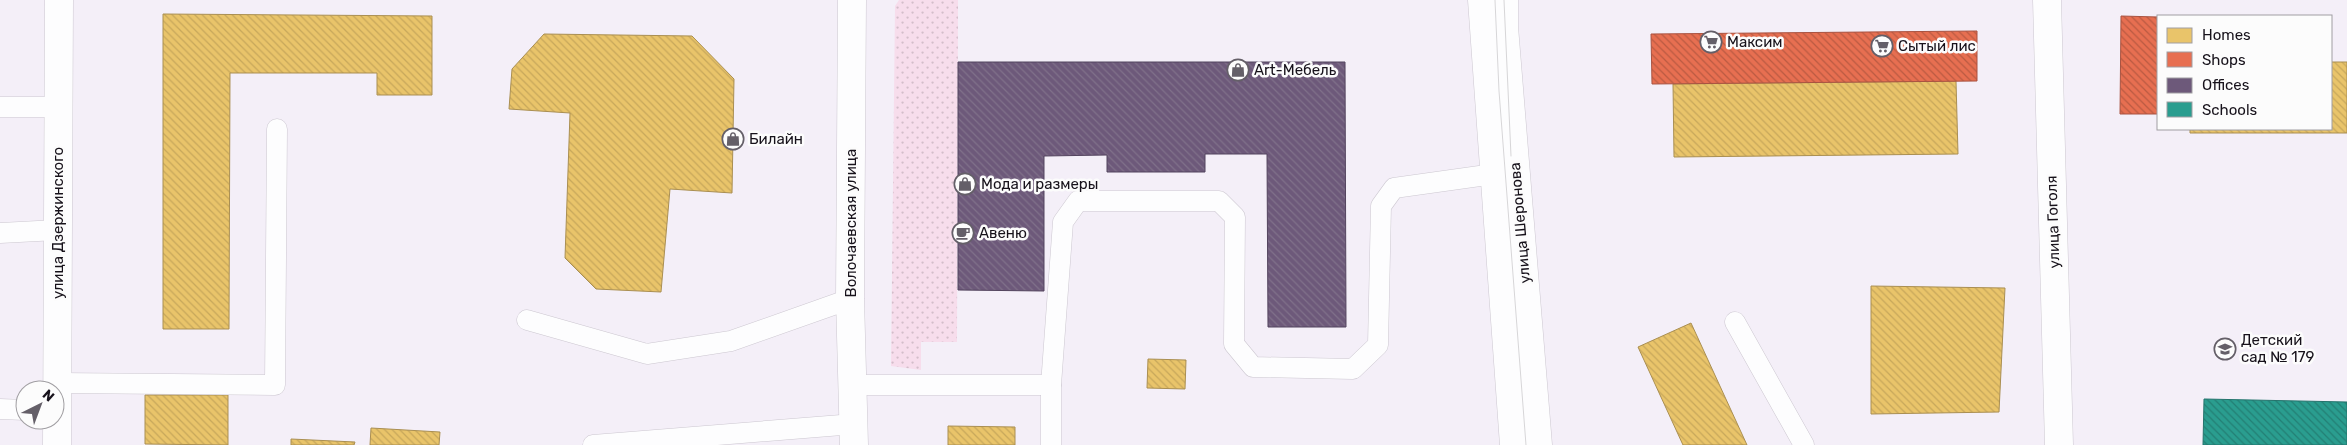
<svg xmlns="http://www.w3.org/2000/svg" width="2347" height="445" viewBox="0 0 2347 445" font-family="Rubik,sans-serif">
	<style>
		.grass { fill: url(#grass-dots) }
		.homes { fill: url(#homes-back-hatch); stroke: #aa8f52 }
		.shops { fill: url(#shops-back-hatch); stroke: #a95341 }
		.offices { fill: url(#offices-back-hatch); stroke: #53445e }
		.schools { fill: url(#schools-back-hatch); stroke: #24736c }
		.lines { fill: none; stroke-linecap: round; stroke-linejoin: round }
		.service-casing { stroke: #ccc7d0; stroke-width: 21 }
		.minor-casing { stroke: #ccc7d0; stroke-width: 29 }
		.tertiary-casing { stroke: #ccc7d0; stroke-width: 29 }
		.secondary-casing { stroke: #ccc7d0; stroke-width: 29 }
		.primary-casing { stroke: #ccc7d0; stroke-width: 29 }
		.service { stroke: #fdfdfe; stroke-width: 20 }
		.minor { stroke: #fdfdfe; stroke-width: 28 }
		.tertiary { stroke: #fdfdfe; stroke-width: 28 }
		.secondary { stroke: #fdfdfe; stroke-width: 28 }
		.primary { stroke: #fdfdfe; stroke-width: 28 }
		.tram { stroke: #d7d6d8; stroke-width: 1 }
		.labels { text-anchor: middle; stroke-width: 5; stroke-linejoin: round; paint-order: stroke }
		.poi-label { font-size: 15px; fill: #17121b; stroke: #fcfcfc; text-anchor: start }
		.street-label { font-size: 15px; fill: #17121b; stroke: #fcfcfc }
	</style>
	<defs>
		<pattern id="grass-dots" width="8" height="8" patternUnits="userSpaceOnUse" patternTransform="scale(1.25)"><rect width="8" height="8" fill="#f7ddec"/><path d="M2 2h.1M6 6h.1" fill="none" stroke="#d3bdca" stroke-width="1.8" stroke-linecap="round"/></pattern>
		<pattern id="homes-back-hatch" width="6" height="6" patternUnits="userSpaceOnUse" patternTransform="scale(1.25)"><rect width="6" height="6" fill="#e9c46a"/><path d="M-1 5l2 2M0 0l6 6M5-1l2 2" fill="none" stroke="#c7a75b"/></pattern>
		<pattern id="shops-back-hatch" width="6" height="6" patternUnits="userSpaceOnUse" patternTransform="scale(1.25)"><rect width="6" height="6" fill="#e76f51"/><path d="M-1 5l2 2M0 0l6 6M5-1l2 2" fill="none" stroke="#ba5a42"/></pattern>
		<pattern id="offices-back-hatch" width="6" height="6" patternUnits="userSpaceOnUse" patternTransform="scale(1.25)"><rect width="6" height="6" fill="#6d597a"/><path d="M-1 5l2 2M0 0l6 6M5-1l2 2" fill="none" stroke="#80718a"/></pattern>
		<pattern id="schools-back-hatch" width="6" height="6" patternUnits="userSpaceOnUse" patternTransform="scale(1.25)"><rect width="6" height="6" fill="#2a9d8f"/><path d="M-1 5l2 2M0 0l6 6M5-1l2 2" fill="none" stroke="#237f74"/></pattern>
	</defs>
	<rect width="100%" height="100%" fill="#f4eff8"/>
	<path class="grass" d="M899,0H958L957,342H921V370L891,366L895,6Z"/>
	<g class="homes">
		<path d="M163,14L432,16V95H377V73H230L229,329H163Z"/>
		<path d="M544,34L692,36L734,79L732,193L670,189L661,292L596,289L565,258L570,113L509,109L512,69Z"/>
		<path d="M2331,62H2347V133H2190V129H2331Z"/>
		<path d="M1956,81L1958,154L1674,157L1673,84Z"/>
		<path d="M1871,286L2005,288L1999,412L1871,414Z"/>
		<path d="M1691,323L1747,445H1683L1638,347Z"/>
		<path d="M1148,359L1186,360L1185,389L1147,388Z"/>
		<path d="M145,395H228V445L145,444Z"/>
		<path d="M948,426L1015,427V445H948Z"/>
		<path d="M371,428L440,432L439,445H370Z"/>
		<path d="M291,439L355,442L354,445H291Z"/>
	</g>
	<g class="shops">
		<path d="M2121,16L2158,17V114H2120Z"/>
		<path d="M1977,31V81L1652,84L1651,34Z"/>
	</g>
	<path class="offices" d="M958,62H1345L1346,327H1268L1267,154H1205V172H1107V155L1044,156V291L958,290Z"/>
	<path class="schools" d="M2204,399L2347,402V445H2203Z"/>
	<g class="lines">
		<g class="service-casing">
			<g id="service">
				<path d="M0,107H59"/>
				<path d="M0,233L57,230"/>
				<path d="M527,320L647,354L731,341L850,299"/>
				<path d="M1735,322L1804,445"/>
				<path d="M58,383L275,385L277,129"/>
				<path d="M854,385H1051L1063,222L1078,201H1219L1235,217L1234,344L1253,367L1353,369L1378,345L1381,206L1394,188L1494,174"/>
				<path d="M0,409L25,410"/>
				<path d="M593,445L854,424"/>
				<path d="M1051,445V385"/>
			</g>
		</g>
		<g class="minor-casing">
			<path id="minor" d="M2047,0L2059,445"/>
		</g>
		<g class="tertiary-casing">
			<path id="tertiary" d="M57,445L59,0"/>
		</g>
		<g class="secondary-casing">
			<g id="secondary">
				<path d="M1482,0L1514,445"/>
				<path d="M1504,0V27L1538,445"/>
			</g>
		</g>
		<g class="primary-casing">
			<path id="primary" d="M852,0L850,299L854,445"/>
		</g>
		<use href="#service" class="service"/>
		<use href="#minor" class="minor"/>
		<use href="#tertiary" class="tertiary"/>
		<use href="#secondary" class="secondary"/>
		<use href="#primary" class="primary"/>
		<g class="tram">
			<path d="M1495,0L1499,91L1526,445"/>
			<path d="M1504,0L1511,156"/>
		</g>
	</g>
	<defs>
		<g id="supermarket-ring" transform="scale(1.125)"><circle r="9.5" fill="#fcfcfc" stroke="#645f68" stroke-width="1.5"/><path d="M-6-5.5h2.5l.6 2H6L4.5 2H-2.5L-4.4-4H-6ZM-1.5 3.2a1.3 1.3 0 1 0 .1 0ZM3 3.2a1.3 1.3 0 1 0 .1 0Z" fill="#645f68"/></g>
		<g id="shop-ring" transform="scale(1.125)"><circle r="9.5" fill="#fcfcfc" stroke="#645f68" stroke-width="1.5"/><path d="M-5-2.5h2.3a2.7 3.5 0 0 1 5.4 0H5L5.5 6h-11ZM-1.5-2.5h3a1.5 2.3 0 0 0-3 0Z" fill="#645f68"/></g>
		<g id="cafe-ring" transform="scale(1.125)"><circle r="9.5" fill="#fcfcfc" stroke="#645f68" stroke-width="1.5"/><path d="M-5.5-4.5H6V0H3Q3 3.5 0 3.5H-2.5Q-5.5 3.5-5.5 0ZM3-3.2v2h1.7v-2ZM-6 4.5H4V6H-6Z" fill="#645f68"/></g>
		<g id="school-ring" transform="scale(1.125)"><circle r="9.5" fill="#fcfcfc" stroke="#645f68" stroke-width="1.5"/><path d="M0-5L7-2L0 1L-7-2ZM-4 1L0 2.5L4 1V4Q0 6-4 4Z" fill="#645f68"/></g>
	</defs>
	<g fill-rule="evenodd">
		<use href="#supermarket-ring" x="1711" y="42"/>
		<use href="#supermarket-ring" x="1882" y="46"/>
		<use href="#shop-ring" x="1238" y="70"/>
		<use href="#shop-ring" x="733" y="139"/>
		<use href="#shop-ring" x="965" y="184"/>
		<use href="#cafe-ring" x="963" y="233"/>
		<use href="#school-ring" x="2225" y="349"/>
	</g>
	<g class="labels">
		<g class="poi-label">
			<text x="1727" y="47">Максим</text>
			<text x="1898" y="51">Сытый лис</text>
			<text x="1254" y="75">Art-Мебель</text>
			<text x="749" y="144">Билайн</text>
			<text x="981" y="189">Мода и размеры</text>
			<text x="979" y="238">Авеню</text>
			<text x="2241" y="345">Детский<tspan x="2241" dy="17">сад № 179</tspan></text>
		</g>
		<g class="street-label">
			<text transform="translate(2053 222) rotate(-92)" y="5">улица Гоголя</text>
			<text transform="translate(58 223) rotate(-90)" y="5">улица Дзержинского</text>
			<text transform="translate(851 223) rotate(-90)" y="5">Волочаевская улица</text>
			<text transform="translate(1520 223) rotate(-95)" y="5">улица Шеронова</text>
		</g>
	</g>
	<rect x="2157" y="15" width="175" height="115" fill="#fcfcfc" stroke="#a09ea2"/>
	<rect x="2167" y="28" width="25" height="15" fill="#e9c46a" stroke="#a09ea2"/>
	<text x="2202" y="40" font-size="15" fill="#17121b">Homes</text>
	<rect x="2167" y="52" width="25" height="15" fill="#e76f51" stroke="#a09ea2"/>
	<text x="2202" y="65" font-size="15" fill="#17121b">Shops</text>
	<rect x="2167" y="78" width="25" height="15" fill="#6d597a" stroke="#a09ea2"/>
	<text x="2202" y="90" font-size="15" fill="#17121b">Offices</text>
	<rect x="2167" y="102" width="25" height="15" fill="#2a9d8f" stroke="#a09ea2"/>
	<text x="2202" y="115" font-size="15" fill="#17121b">Schools</text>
	<g transform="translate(40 405) rotate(42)"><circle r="24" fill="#fcfcfc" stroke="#a09ea2"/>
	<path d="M0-4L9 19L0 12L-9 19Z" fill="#645f68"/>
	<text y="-8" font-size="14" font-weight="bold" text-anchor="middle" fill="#17121b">N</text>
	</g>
</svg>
